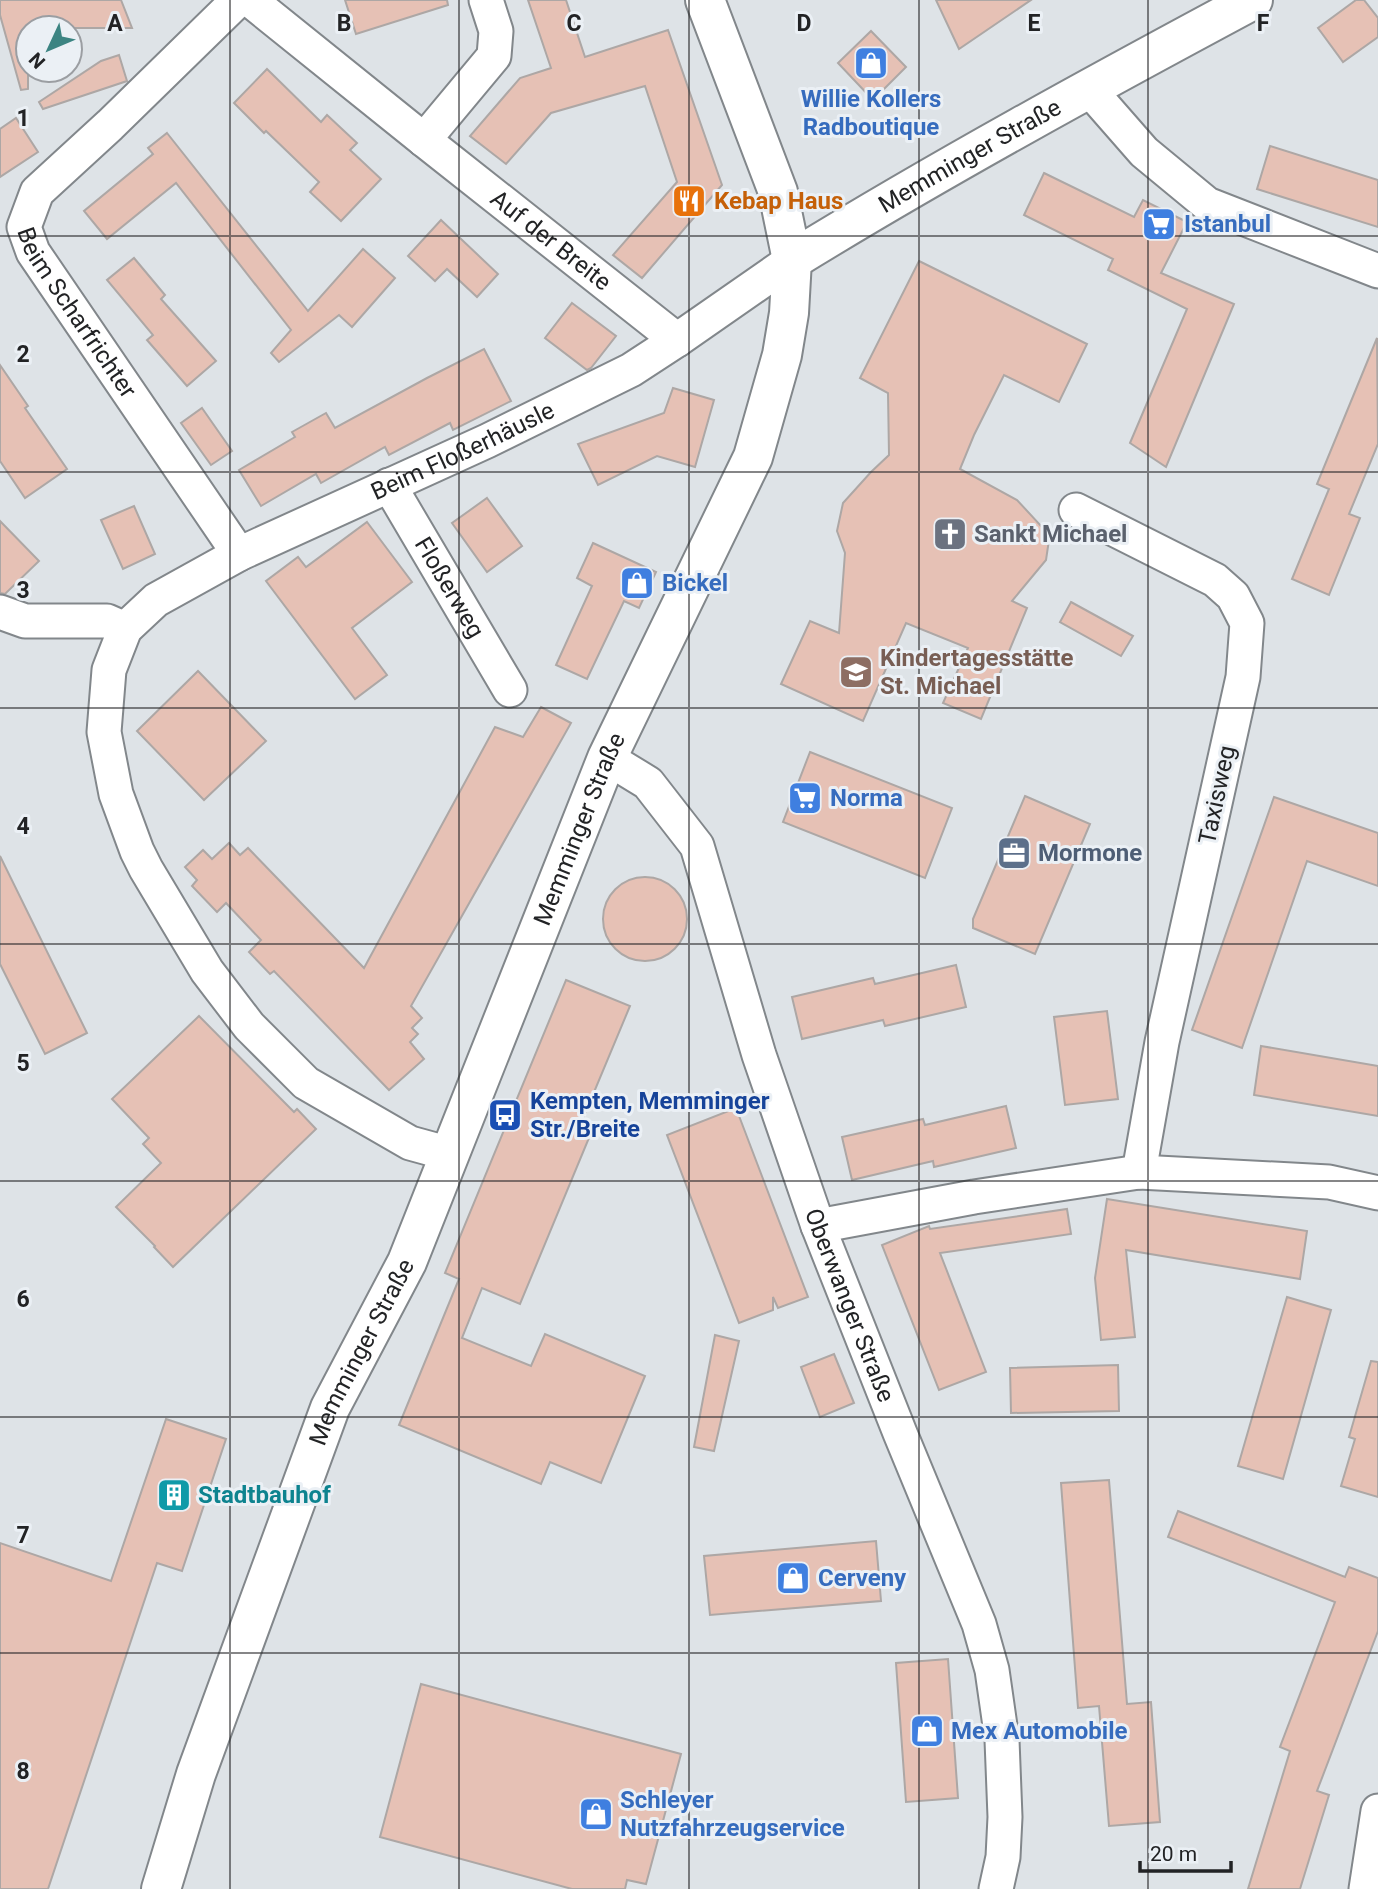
<svg xmlns="http://www.w3.org/2000/svg" width="1378" height="1889" viewBox="0 0 1378 1889" font-family="Roboto,sans-serif">
	<style>
		.building { fill: #e6c1b5; stroke: #ada7a5; stroke-width: 2 }
		.lines { fill: none; stroke-linecap: round; stroke-linejoin: round }
		.minor-casing { stroke: #82878b; stroke-width: 37 }
		.secondary-casing { stroke: #82878b; stroke-width: 42 }
		.minor { stroke: #fff; stroke-width: 33 }
		.secondary { stroke: #fff; stroke-width: 38 }
		.grid { fill: none; stroke: #222325; stroke-width: 2; stroke-opacity: 0.55 }
		.labels { text-anchor: middle; stroke-width: 6; stroke-linejoin: round; paint-order: stroke }
		.shop-label { font-size: 24px; font-weight: bold; fill: #366cbe; stroke: #ebf0f5; text-anchor: start }
		.street-label { font-size: 24px; fill: #222325; stroke: #ebf0f5 }
		.food-label { font-size: 24px; font-weight: bold; fill: #c56008; stroke: #ebf0f5; text-anchor: start }
		.worship-label { font-size: 24px; font-weight: bold; fill: #5b616d; stroke: #ebf0f5; text-anchor: start }
		.education-label { font-size: 24px; font-weight: bold; fill: #785e54; stroke: #ebf0f5; text-anchor: start }
		.service-label { font-size: 24px; font-weight: bold; fill: #4e5e75; stroke: #ebf0f5; text-anchor: start }
		.transit-label { font-size: 24px; font-weight: bold; fill: #164399; stroke: #ebf0f5; text-anchor: start }
		.culture-label { font-size: 24px; font-weight: bold; fill: #0d838f; stroke: #ebf0f5; text-anchor: start }
		.grid-label { font-size: 23px; text-anchor: middle; font-weight: bold; fill: #222325; stroke: #ebf0f5; stroke-width: 6; stroke-linejoin: round; paint-order: stroke }
	</style>
	<rect width="100%" height="100%" fill="#dee3e7"/>
	<g class="building">
		<path d="M0,0H121L132,28H28V89L21,90L0,15Z"/>
		<path d="M345,0H447L448,5L356,34Z"/>
		<path d="M528,0H566L585,57L668,30L722,185L642,278L613,255L677,182L645,86L551,113L506,164L470,136L520,78L551,68Z"/>
		<path d="M936,0H1031L959,49Z"/>
		<path d="M1356,0H1364L1378,18V37L1343,62L1318,28Z"/>
		<path d="M871,31L906,67L873,100L838,63Z"/>
		<path d="M119,55L127,81L43,109L39,102L101,61Z"/>
		<path d="M267,69L321,122L327,115L357,143L350,150L381,179L341,221L310,192L319,182L266,131L264,133L234,103Z"/>
		<path d="M16,118L38,152L0,177V129Z"/>
		<path d="M167,133L308,311L363,249L395,278L352,327L339,315L279,362L271,353L291,330L176,183L107,239L84,211L153,154L148,148Z"/>
		<path d="M1270,146L1378,180V227L1257,189Z"/>
		<path d="M1044,173L1134,217L1143,200L1187,222L1161,273L1234,304L1166,467L1130,443L1187,309L1108,270L1113,259L1024,215Z"/>
		<path d="M441,220L498,274L477,297L447,269L435,281L408,256Z"/>
		<path d="M134,258L165,295L161,299L216,361L187,386L147,340L153,335L107,280Z"/>
		<path d="M919,261L1087,344L1059,402L1004,375L974,435L960,469L1017,500L1042,527L1049,540L1046,560L1012,601L1027,608L981,719L943,703L968,648L906,623L863,721L781,684L810,621L839,633L845,553L837,531L843,503L871,472L889,455L888,393L860,378Z"/>
		<path d="M572,303L616,336L591,368L587,370L545,338Z"/>
		<path d="M1377,338L1378,444L1349,514L1360,518L1329,595L1292,579L1329,489L1317,484Z"/>
		<path d="M484,349L511,401L453,430L450,423L389,455L385,447L321,483L316,474L261,506L239,470L295,437L292,432L326,413L335,428L427,378Z"/>
		<path d="M0,365L28,406L25,408L67,469L25,498L0,461Z"/>
		<path d="M673,388L714,400L695,467L657,456L598,485L578,444L664,413Z"/>
		<path d="M202,408L232,451L211,465L181,423Z"/>
		<path d="M487,498L522,546L487,572L452,523Z"/>
		<path d="M134,506L155,554L123,569L101,520Z"/>
		<path d="M0,521L39,561L5,594L0,593Z"/>
		<path d="M367,522L412,582L352,628L387,675L355,699L266,581L298,557L306,567Z"/>
		<path d="M593,543L656,572L639,608L624,601L587,679L556,665L592,586L577,578Z"/>
		<path d="M1071,602L1133,636L1121,656L1060,622Z"/>
		<path d="M198,671L266,741L204,800L137,731Z"/>
		<path d="M541,707L571,723L411,1006L422,1018L412,1028L418,1034L410,1042L424,1059L389,1090L274,971L270,974L249,952L261,940L226,903L217,912L192,886L197,880L185,867L203,850L212,859L229,843L240,855L248,848L364,968L495,727L523,737Z"/>
		<path d="M810,752L952,808L925,878L783,822Z"/>
		<path d="M1025,796L1090,824L1035,954L973,928V919Z"/>
		<path d="M1274,797L1378,833V886L1307,861L1242,1048L1192,1030Z"/>
		<path d="M0,856L87,1033L45,1054L0,964Z"/>
		<circle cx="645" cy="919" r="42"/>
		<path d="M956,965L966,1007L885,1026L883,1020L802,1039L792,997L873,978L875,984Z"/>
		<path d="M566,980L630,1006L579,1128L591,1133L520,1304L482,1288L462,1338L531,1366L545,1334L645,1376L601,1483L550,1462L541,1484L399,1425L459,1279L445,1273Z"/>
		<path d="M1107,1011L1118,1099L1065,1105L1054,1017Z"/>
		<path d="M199,1016L294,1112L297,1109L316,1129L173,1267L154,1247L155,1246L116,1207L161,1163L143,1144L149,1138L112,1099Z"/>
		<path d="M1261,1046L1378,1066V1116L1254,1095Z"/>
		<path d="M1006,1106L1016,1148L934,1167L933,1161L852,1180L842,1137L923,1119L925,1125Z"/>
		<path d="M736,1108L808,1297L778,1308L773,1297V1310L739,1323L667,1135Z"/>
		<path d="M1107,1199L1307,1231L1300,1279L1126,1250L1135,1337L1101,1340L1095,1278Z"/>
		<path d="M1067,1209L1071,1234L940,1253L986,1372L939,1390L882,1245L929,1226L930,1229Z"/>
		<path d="M1287,1297L1331,1310L1283,1479L1238,1466Z"/>
		<path d="M715,1335L739,1341L714,1451L694,1447Z"/>
		<path d="M834,1354L854,1403L820,1417L801,1367Z"/>
		<path d="M1371,1361L1378,1362V1497L1341,1486L1355,1439L1349,1437Z"/>
		<path d="M1118,1365L1119,1411L1011,1413L1010,1368Z"/>
		<path d="M166,1419L226,1439L182,1571L157,1563L48,1889H0V1543L111,1581Z"/>
		<path d="M1109,1480L1127,1704L1151,1702L1160,1822L1109,1826L1099,1706L1078,1708L1061,1483Z"/>
		<path d="M1178,1511L1345,1577L1349,1567L1378,1578V1631L1317,1791L1329,1795L1300,1889H1248L1290,1751L1280,1747L1335,1602L1168,1537Z"/>
		<path d="M876,1541L881,1601L710,1615L704,1556Z"/>
		<path d="M948,1659L958,1798L906,1802L896,1663Z"/>
		<path d="M421,1684L681,1754L646,1884L627,1880L625,1889H572L380,1837Z"/>
	</g>
	<g class="lines">
		<g class="minor-casing">
			<g id="minor">
				<path id="s1" d="M238,0L110,125L37,192L24,227L33,252L239,554"/>
				<path id="s2" d="M250,0L424,140L677,340"/>
				<path d="M1088,88L1144,152L1207,204L1378,271"/>
				<path d="M424,140L494,56L496,31L486,0"/>
				<path id="s3" d="M389,485L510,690"/>
				<path d="M1076,510L1215,580L1233,596L1247,623L1243,677L1162,1042L1139,1172"/>
				<path d="M0,612L25,621H107L125,629"/>
				<path id="s4" d="M607,758L648,783L697,846L759,1055L818,1226L900,1433L979,1624L992,1670L1002,1740L1005,1817L1003,1857L996,1889"/>
				<path id="s5" d="M450,1154L410,1143L306,1083L249,1026L207,971L146,869L137,851L116,794L104,732L109,670L125,629L156,600L239,554L487,441L631,370L677,340L792,260"/>
				<path d="M818,1226L974,1197L1139,1172L1329,1182L1378,1193"/>
				<path d="M1366,1889L1378,1811"/>
			</g>
		</g>
		<g class="secondary-casing">
			<g id="secondary">
				<path id="s6" d="M792,260C942,168 1098,83 1253,0"/>
				<path id="s7" d="M161,1889L196,1774L330,1408L407,1262L607,758L753,457L782,355L789,313L792,260L778,192L705,0"/>
			</g>
		</g>
		<use href="#minor" class="minor"/>
		<use href="#secondary" class="secondary"/>
	</g>
	<path class="grid" d="M230,0V1889M459,0V1889M689,0V1889M919,0V1889M1148,0V1889M0,236H1378M0,472H1378M0,708H1378M0,944H1378M0,1181H1378M0,1417H1378M0,1653H1378"/>
	<defs>
		<g id="shop-square" transform="scale(1.75)"><rect x="-9" y="-9" width="18" height="18" rx="4" fill="#3f7fe0" stroke="#ebf0f5"/><path d="M-5-2.5h2.3a2.7 3.5 0 0 1 5.4 0H5L5.5 6h-11ZM-1.5-2.5h3a1.5 2.3 0 0 0-3 0Z" fill="#fff"/></g>
		<g id="restaurant-square" transform="scale(1.75)"><rect x="-9" y="-9" width="18" height="18" rx="4" fill="#e8710a" stroke="#ebf0f5"/><path d="M-5-6h1v4h1v-4h1v4h1v-4h1v5L-1.5 .5V6h-2V.5L-5-1ZM5-6V6H3V1.5H1.5Q1.5-4 5-6Z" fill="#fff"/></g>
		<g id="supermarket-square" transform="scale(1.75)"><rect x="-9" y="-9" width="18" height="18" rx="4" fill="#3f7fe0" stroke="#ebf0f5"/><path d="M-6-5.5h2.5l.6 2H6L4.5 2H-2.5L-4.4-4H-6ZM-1.5 3.2a1.3 1.3 0 1 0 .1 0ZM3 3.2a1.3 1.3 0 1 0 .1 0Z" fill="#fff"/></g>
		<g id="church-square" transform="scale(1.75)"><rect x="-9" y="-9" width="18" height="18" rx="4" fill="#6b7280" stroke="#ebf0f5"/><path d="M-1.2-6h2.4v3.5h3.3v2.4h-3.3V6h-2.4V-.1h-3.3v-2.4h3.3Z" fill="#fff"/></g>
		<g id="school-square" transform="scale(1.75)"><rect x="-9" y="-9" width="18" height="18" rx="4" fill="#8d6e63" stroke="#ebf0f5"/><path d="M0-5L7-2L0 1L-7-2ZM-4 1L0 2.5L4 1V4Q0 6-4 4Z" fill="#fff"/></g>
		<g id="office-square" transform="scale(1.75)"><rect x="-9" y="-9" width="18" height="18" rx="4" fill="#5c6f8a" stroke="#ebf0f5"/><path d="M-6-3h4V-5.5h4V-3h4V5H-6ZM-1-4.5V-3h2v-1.5ZM-6 0V1H6V0Z" fill="#fff"/></g>
		<g id="bus-square" transform="scale(1.75)"><rect x="-9" y="-9" width="18" height="18" rx="4" fill="#1a4fb4" stroke="#ebf0f5"/><path d="M-5-6H5V4H4V6H2V4H-2V6H-4V4H-5ZM-3.5-4V0h7V-4ZM-3.5 1.2v1.5H-2V1.2ZM2 1.2v1.5H3.5V1.2Z" fill="#fff"/></g>
		<g id="building-square" transform="scale(1.75)"><rect x="-9" y="-9" width="18" height="18" rx="4" fill="#0f9aa8" stroke="#ebf0f5"/><path d="M-4-6H4V6H1V3H-1V6H-4ZM-2.5-4.3h1.7v1.8h-1.7ZM.8-4.3h1.7v1.8H.8ZM-2.5-1h1.7V.8h-1.7ZM.8-1h1.7V.8H.8Z" fill="#fff"/></g>
	</defs>
	<g fill-rule="evenodd">
		<use href="#shop-square" x="871" y="63"/>
		<use href="#restaurant-square" x="689" y="201"/>
		<use href="#supermarket-square" x="1159" y="224"/>
		<use href="#church-square" x="950" y="534"/>
		<use href="#shop-square" x="637" y="583"/>
		<use href="#school-square" x="856" y="672"/>
		<use href="#supermarket-square" x="805" y="798"/>
		<use href="#office-square" x="1014" y="853"/>
		<use href="#bus-square" x="505" y="1115"/>
		<use href="#building-square" x="174" y="1495"/>
		<use href="#shop-square" x="793" y="1578"/>
		<use href="#shop-square" x="927" y="1731"/>
		<use href="#shop-square" x="596" y="1814"/>
	</g>
	<g class="labels">
		<g class="shop-label">
			<text x="871" y="107" text-anchor="middle">Willie Kollers<tspan x="871" dy="28">Radboutique</tspan></text>
			<text x="1184" y="232">Istanbul</text>
			<text x="662" y="591">Bickel</text>
			<text x="830" y="806">Norma</text>
			<text x="818" y="1586">Cerveny</text>
			<text x="951" y="1739">Mex Automobile</text>
			<text x="620" y="1808">Schleyer<tspan x="620" dy="28">Nutzfahrzeugservice</tspan></text>
		</g>
		<g class="street-label">
			<text dy="8" stroke="none"><textPath href="#s6" startOffset="206">Memminger Straße</textPath></text>
			<text dy="8" stroke="none"><textPath href="#s2" startOffset="385">Auf der Breite</textPath></text>
			<text dy="8" stroke="none"><textPath href="#s1" startOffset="416">Beim Scharfrichter</textPath></text>
			<text dy="8" stroke="none"><textPath href="#s5" startOffset="1064">Beim Floßerhäusle</textPath></text>
			<text dy="8" stroke="none"><textPath href="#s3" startOffset="119">Floßerweg</textPath></text>
			<text transform="translate(1217 795) rotate(-78)" y="8">Taxisweg</text>
			<text dy="8" stroke="none"><textPath href="#s7" startOffset="1141">Memminger Straße</textPath></text>
			<text dy="8" stroke="none"><textPath href="#s4" startOffset="612">Oberwanger Straße</textPath></text>
			<text dy="8" stroke="none"><textPath href="#s7" startOffset="574">Memminger Straße</textPath></text>
		</g>
		<g class="food-label">
			<text x="714" y="209">Kebap Haus</text>
		</g>
		<g class="worship-label">
			<text x="974" y="542">Sankt Michael</text>
		</g>
		<g class="education-label">
			<text x="880" y="666">Kindertagesstätte<tspan x="880" dy="28">St. Michael</tspan></text>
		</g>
		<g class="service-label">
			<text x="1038" y="861">Mormone</text>
		</g>
		<g class="transit-label">
			<text x="530" y="1109">Kempten, Memminger<tspan x="530" dy="28">Str./Breite</tspan></text>
		</g>
		<g class="culture-label">
			<text x="198" y="1503">Stadtbauhof</text>
		</g>
	</g>
	<g class="grid-label">
		<text x="115" y="31">A</text>
		<text x="344" y="31">B</text>
		<text x="574" y="31">C</text>
		<text x="804" y="31">D</text>
		<text x="1034" y="31">E</text>
		<text x="1263" y="31">F</text>
		<text x="23" y="126">1</text>
		<text x="23" y="362">2</text>
		<text x="23" y="598">3</text>
		<text x="23" y="834">4</text>
		<text x="23" y="1071">5</text>
		<text x="23" y="1307">6</text>
		<text x="23" y="1543">7</text>
		<text x="23" y="1779">8</text>
	</g>
	<g transform="translate(49 49) rotate(226)"><circle r="33" fill="#ebf0f5" stroke="#9b9ea2" stroke-width="2"/>
	<path d="M0-5L12 26L0 18L-12 26Z" fill="#3c8482"/>
	<text y="-10" font-size="19" font-weight="bold" text-anchor="middle" fill="#222325">N</text>
	</g>
	<path d="M1140 1861v10h91v-10" fill="none" stroke="#222325" stroke-width="3.5"/>
	<text x="1150" y="1861" font-size="21" fill="#222325" stroke="#ebf0f5" stroke-width="5" paint-order="stroke">20 m</text>
</svg>
